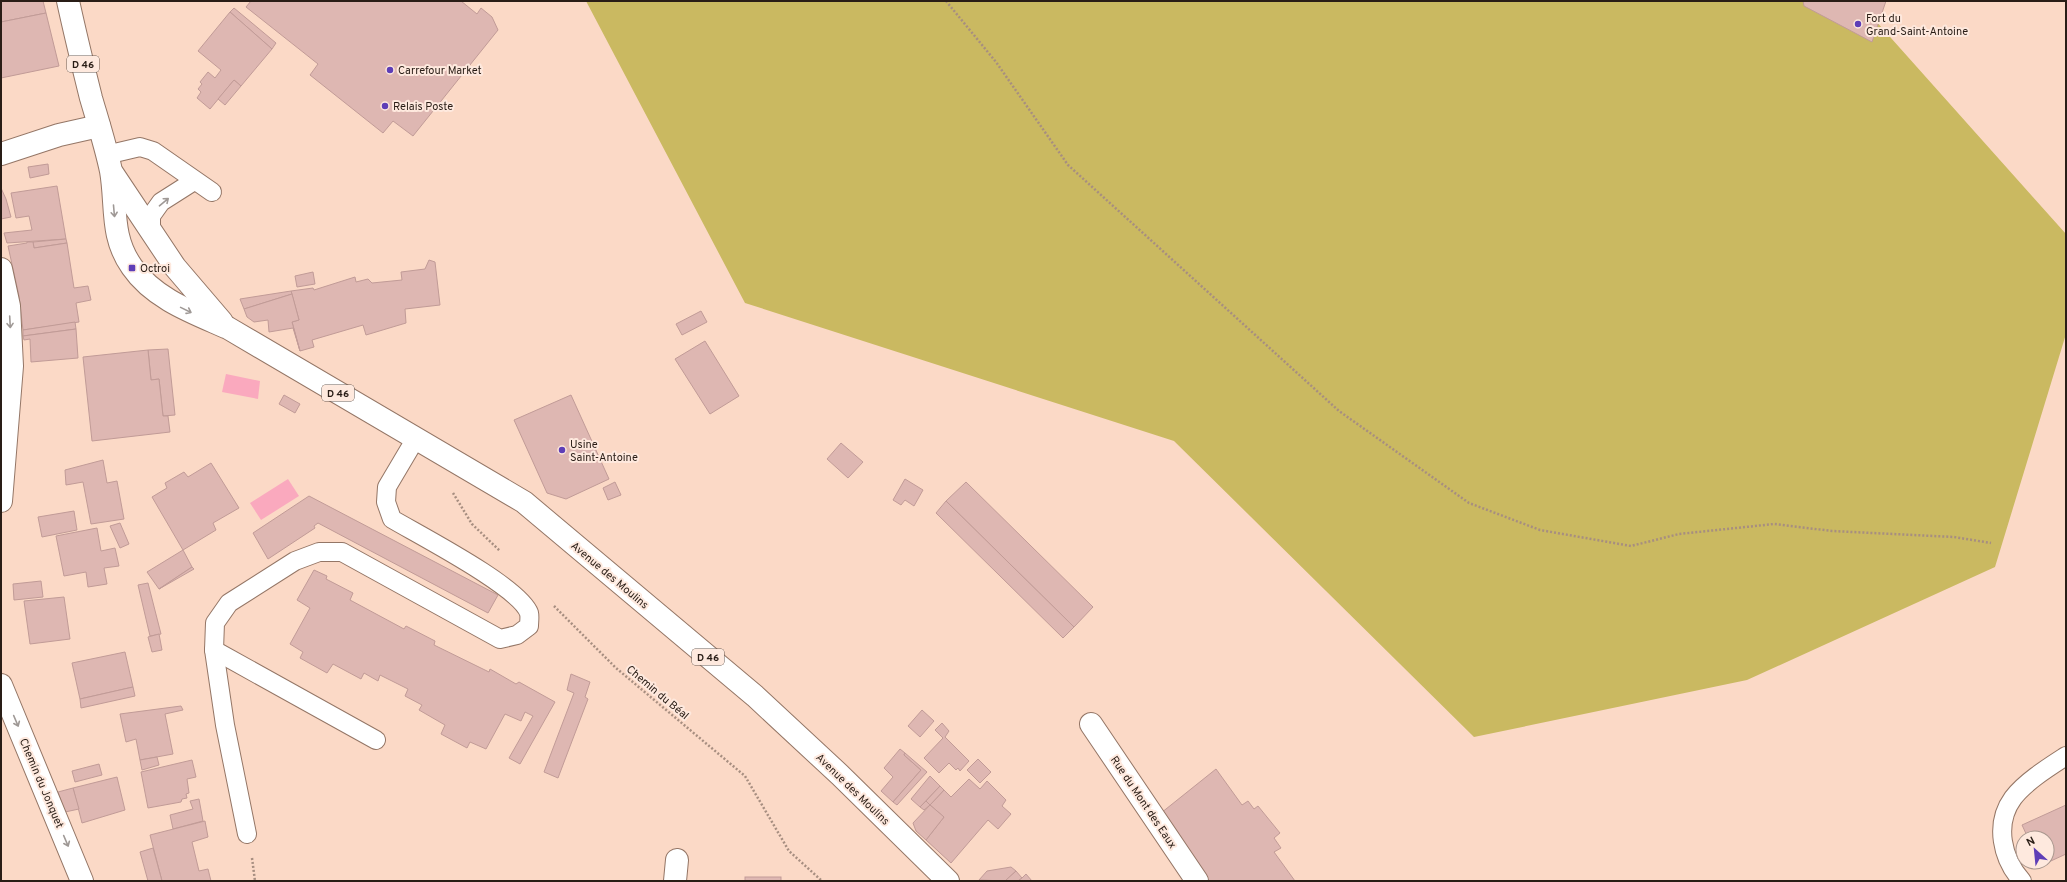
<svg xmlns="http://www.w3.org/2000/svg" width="2067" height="882" viewBox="0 0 2067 882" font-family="Overpass,sans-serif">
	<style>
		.green { fill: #cab961 }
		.water { fill: #faa9be }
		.building { fill: #deb7b2; stroke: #c19b97 }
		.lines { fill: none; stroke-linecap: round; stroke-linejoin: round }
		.lane-casing { stroke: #947666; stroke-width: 20 }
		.street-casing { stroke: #947666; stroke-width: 24 }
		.secondary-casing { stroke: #947666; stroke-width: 24 }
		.primary-casing { stroke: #947666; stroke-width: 24 }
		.path { stroke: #a78e80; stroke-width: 2.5; stroke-dasharray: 2 2; stroke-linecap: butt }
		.lane { stroke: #fff; stroke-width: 18 }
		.street { stroke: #fff; stroke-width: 22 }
		.secondary { stroke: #fff; stroke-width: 22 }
		.primary { stroke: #fff; stroke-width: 22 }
		.oneway { stroke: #9f9996 }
		.poi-dot { fill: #5e3eb7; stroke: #fee9de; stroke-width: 1.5 }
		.labels { text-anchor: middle; stroke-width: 4; stroke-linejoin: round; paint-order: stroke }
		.shield { fill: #fee9de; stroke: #695a52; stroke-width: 1 }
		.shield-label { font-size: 10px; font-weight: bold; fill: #291d16 }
		.poi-label { font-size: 11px; fill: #291d16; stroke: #fee9de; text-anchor: start }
		.street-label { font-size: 11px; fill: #291d16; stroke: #fee9de }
	</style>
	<rect width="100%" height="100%" fill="#fbd9c6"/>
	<path class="green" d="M586,1H1858L2066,234V334L1995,567L1747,680L1474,737L1174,441L745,303Z"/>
	<g class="water">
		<path d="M226,374L260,381L258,399L222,392Z"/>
		<path d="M288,479L299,496L261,520L250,503Z"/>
	</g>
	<g class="building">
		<path d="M1,1H43L46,13L1,22Z"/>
		<path d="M251,1H461L477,14L481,8L492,17L498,30L413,136L393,121L383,133L310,75L318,64L246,7Z"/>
		<path d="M1803,1H1886L1872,42L1804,6Z"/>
		<path d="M234,8L276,43L272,49L230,12Z"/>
		<path d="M230,12L272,49L241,86L234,80L210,109L197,98L201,92L198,89L202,84L200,82L208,72L215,78L221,70L198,51Z"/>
		<path d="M46,13L59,66L1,78V22Z"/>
		<path d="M234,80L241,86L225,105L218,99Z"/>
		<path d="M48,164L49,174L30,178L28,167Z"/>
		<path d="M57,186L66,239L7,243L4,233L32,230L29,216L16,218L11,193Z"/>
		<path d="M1,188L6,199L11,217L1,219Z"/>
		<path d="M66,239L67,243L34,248L33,242Z"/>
		<path d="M27,242H33L34,248L67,243L74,288L88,286L91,300L76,303L79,322L23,330L19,296L8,246L27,243Z"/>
		<path d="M429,260L435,262L440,305L405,309L406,323L366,335L363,325L312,340L314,347L300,351L292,322L299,320L291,291L313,288L314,290L355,277L356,282L368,279L372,283L402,280L401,272L425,269Z"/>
		<path d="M313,272L315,284L297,287L295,276Z"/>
		<path d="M291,291L292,294L244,309L240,299Z"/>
		<path d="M292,294L299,320L292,322L300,351L293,328L269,332L268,320L254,322L247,317L244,309Z"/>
		<path d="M701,311L707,322L682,335L676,324Z"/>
		<path d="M75,322L76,329L23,336V330Z"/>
		<path d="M76,329L78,358L31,362L30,339L24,340L23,336Z"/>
		<path d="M705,341L739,396L710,414L675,359Z"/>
		<path d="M168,349L175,415L163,416L159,379L151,380L148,350Z"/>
		<path d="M148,350L151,380L159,379L163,416H168L170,432L92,441L83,357Z"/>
		<path d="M284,395L300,404L295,413L279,404Z"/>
		<path d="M571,395L609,479L566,499L547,493L514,420Z"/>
		<path d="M841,443L863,462L848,478L827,459Z"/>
		<path d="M103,460L107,483L117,481L124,519L91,524L83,482L66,485L65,470Z"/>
		<path d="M211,463L239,508L213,523L216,530L183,550L152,497L167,488L165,483L184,472L188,477Z"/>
		<path d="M905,479L923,490L914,506L905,500L901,505L893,500Z"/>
		<path d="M615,482L621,495L608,500L603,488Z"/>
		<path d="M966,482L1093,607L1074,627L946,501Z"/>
		<path d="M309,496L498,595L488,613L318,523L314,526L315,528L268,559L253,533Z"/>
		<path d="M946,501L1074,627L1063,638L936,513Z"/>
		<path d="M74,511L77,530L42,537L38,517Z"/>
		<path d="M120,523L129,544L120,548L110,526Z"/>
		<path d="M97,528L101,551L115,548L119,566L104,568L107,584L88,587L86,572L64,576L56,536Z"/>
		<path d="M183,550L192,567L159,589L147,572Z"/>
		<path d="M192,567L194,569L159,589Z"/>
		<path d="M314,570L327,576L326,579L353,593L350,600L404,629L406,626L435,641L434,645L489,672L490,669L516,684L519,682L555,702L520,764L509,758L533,716L525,712L521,721L505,714L486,749L470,742L467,748L441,734L445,725L419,710L422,705L405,696L408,689L380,675L378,681L364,673L361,679L333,664L327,673L300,658L303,652L290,644L310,608L297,600Z"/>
		<path d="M41,581L43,597L14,600L13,584Z"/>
		<path d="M148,583L161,634L150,636L138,585Z"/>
		<path d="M64,597L70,639L30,644L24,601Z"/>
		<path d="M159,634L162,650L152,652L148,637Z"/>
		<path d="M125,652L133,687L80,699L72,663Z"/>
		<path d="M571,674L590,682L585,697L588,699L558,778L544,772L574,693L567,690Z"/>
		<path d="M133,687L135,696L81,708L80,699Z"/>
		<path d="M181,706L183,710L165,714L173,754L140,760L136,739L126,742L120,714Z"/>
		<path d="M922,710L934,721L920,737L908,726Z"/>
		<path d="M942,723L949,731L945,737L969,761L960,771L958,768L956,770L949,763L939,773L924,758L943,738L935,730Z"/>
		<path d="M900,749L905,753L904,755L921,770L893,802L881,791L893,777L884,768Z"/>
		<path d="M905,753L927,772L897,805L893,802L921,770L904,755Z"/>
		<path d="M157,757L159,765L142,770L140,760Z"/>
		<path d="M978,759L991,772L980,783L967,770Z"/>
		<path d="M192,760L196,777L187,779L189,793L186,794L187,798L182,799L181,802L148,808L141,772Z"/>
		<path d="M99,764L102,775L75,782L72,771Z"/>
		<path d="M1216,769L1242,805L1248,801L1254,809L1258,806L1280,833L1274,838L1281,848L1274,852L1295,881H1209L1161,813Z"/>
		<path d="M930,776L940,786L920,807L911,799Z"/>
		<path d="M117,777L125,810L82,823L73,788Z"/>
		<path d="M969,779L980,789L987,781L1006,800L1002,806L1011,814L998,829L988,820L951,863L926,840L944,817L930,805L944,790L951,797Z"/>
		<path d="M940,786L944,790L930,805L926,801Z"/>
		<path d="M73,788L79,809L65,812L58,792Z"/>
		<path d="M199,799L203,821L173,829L170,815L193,809L190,801Z"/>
		<path d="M926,801L930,805L924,810L920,807Z"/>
		<path d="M930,805L944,817L926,840L916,831L913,823Z"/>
		<path d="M2066,805V854L2040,866L2038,862H2047V838H2028L2022,825Z"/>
		<path d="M205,821L208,837L192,842L199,871L208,869L211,881H162L150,835Z"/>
		<path d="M153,848L162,881H148L140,852Z"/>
		<path d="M1011,867L1016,871L1005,881L979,880L987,871Z"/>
		<path d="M1016,871L1022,878L1018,881H1005Z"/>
		<path d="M1026,874L1032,881H1018L1022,878Z"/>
		<rect x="745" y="877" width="36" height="4"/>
	</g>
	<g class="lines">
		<g class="lane-casing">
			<g id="lane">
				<path d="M106,155L140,147L153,151L212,192"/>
				<path d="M151,233V216L161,202L194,181"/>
				<path d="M214,650L376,740"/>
				<path d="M247,834L225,725L214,650L215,623L229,603L295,561L319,552H342L500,639L517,635L529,626C529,622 530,617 529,613C520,587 419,535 392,519L386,502L387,487L416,438"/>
				<path d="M2022,881C2002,859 1994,824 2013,798C2025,782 2049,767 2066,756"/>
			</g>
		</g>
		<g class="street-casing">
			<g id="street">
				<path d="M1091,724L1197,881"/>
				<path d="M675,881L677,860"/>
			</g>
		</g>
		<g class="secondary-casing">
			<g id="secondary">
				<path d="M1,154L59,135L99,126"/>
				<path d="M1,269L9,306L12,366L1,501"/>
				<path d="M1,685L82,881"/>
			</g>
		</g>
		<g class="primary-casing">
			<g id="primary">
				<path d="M68,1C75,33 83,66 91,98C98,122 106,147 111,171C117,206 110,236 132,267C154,299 194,313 228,328L524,502L755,696L840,775L948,881"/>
				<path d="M113,174L175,267L222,322"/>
			</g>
		</g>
		<g class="path">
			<path d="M946,1L996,62L1068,165L1339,411L1469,503L1540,530L1631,546L1679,534L1774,524L1832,531L1954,537L1991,543"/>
			<path d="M453,493L472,524L500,551"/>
			<path d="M554,606L616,668L745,776L789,851L822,881"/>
			<path d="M252,858L255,881"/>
		</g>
		<use href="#lane" class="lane"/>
		<use href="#street" class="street"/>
		<use href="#secondary" class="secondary"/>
		<use href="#primary" class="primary"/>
	</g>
	<defs><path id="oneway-shaft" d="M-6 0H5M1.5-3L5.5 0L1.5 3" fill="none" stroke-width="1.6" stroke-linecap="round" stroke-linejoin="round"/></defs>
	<g class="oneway">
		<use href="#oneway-shaft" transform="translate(164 202) rotate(-40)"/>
		<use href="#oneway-shaft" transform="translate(114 211) rotate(85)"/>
		<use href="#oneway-shaft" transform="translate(186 310) rotate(26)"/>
		<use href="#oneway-shaft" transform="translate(10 322) rotate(87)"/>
		<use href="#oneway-shaft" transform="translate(16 721) rotate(67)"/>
		<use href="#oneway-shaft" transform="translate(66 841) rotate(67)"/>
	</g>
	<g class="poi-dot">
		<circle cx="1858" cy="24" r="4"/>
		<circle cx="390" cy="70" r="4"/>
		<circle cx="385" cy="106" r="4"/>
		<rect x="128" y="264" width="8" height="8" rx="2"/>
		<circle cx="562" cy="450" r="4"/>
	</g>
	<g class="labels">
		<g class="shield">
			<rect x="67" y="56" width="32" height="16" rx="3"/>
			<rect x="322" y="385" width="32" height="16" rx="3"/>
			<rect x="692" y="649" width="32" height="16" rx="3"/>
		</g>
		<g class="shield-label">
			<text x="83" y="68">D 46</text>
			<text x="338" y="397">D 46</text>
			<text x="708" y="661">D 46</text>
		</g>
		<g class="poi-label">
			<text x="1866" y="22">Fort du<tspan x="1866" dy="13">Grand-Saint-Antoine</tspan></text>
			<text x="398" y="74">Carrefour Market</text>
			<text x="393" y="110">Relais Poste</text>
			<text x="140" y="272">Octroi</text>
			<text x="570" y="448">Usine<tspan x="570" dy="13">Saint-Antoine</tspan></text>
		</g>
		<g class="street-label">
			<text transform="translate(610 575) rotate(40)" y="4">Avenue des Moulins</text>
			<text transform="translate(658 692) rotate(40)" y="4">Chemin du Béal</text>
			<text transform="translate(42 783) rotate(67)" y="4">Chemin du Jonquet</text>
			<text transform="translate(853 789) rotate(44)" y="4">Avenue des Moulins</text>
			<text transform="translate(1144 802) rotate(56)" y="4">Rue du Mont des Eaux</text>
		</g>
	</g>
	<rect width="2067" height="882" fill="none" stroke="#291d16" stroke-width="4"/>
	<g transform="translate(2035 850) rotate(333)"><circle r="19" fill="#fee9de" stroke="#a9978e"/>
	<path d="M0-3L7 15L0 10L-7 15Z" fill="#5e3eb7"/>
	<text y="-6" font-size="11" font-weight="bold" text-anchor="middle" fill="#291d16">N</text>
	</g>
</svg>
